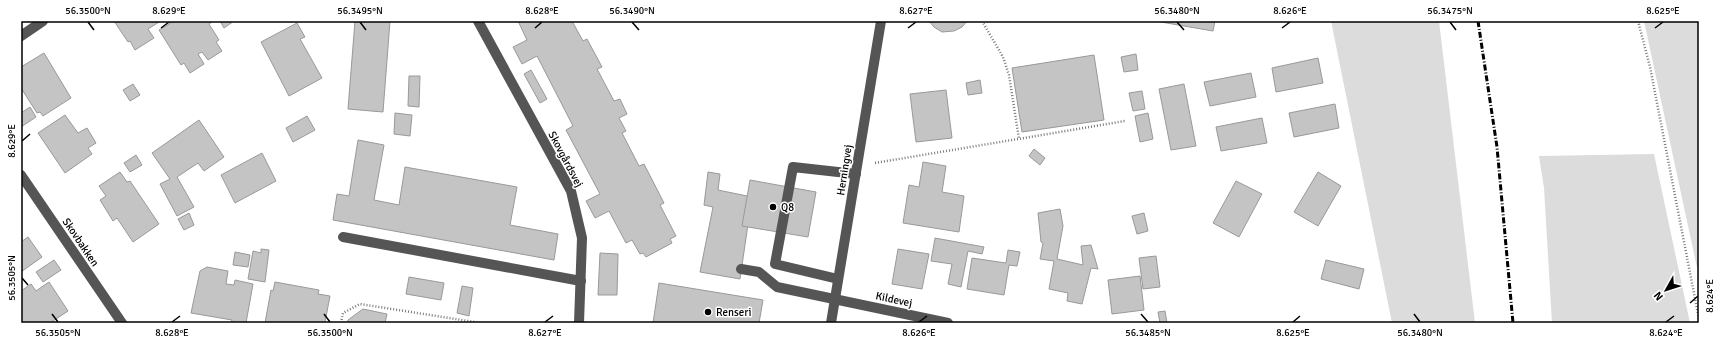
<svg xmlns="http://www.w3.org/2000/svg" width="1720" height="344" viewBox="0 0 1720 344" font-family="Signika,sans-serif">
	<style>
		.green { fill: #dcdcdc }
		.building { fill: #c4c4c4; stroke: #999 }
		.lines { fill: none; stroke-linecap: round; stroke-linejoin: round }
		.path { stroke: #777; stroke-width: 2.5; stroke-dasharray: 1 2; stroke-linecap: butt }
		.minor { stroke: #555; stroke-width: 10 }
		.rail { stroke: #000; stroke-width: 3; stroke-dasharray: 6 2 1 2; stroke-linecap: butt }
		.ticks { fill: none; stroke: #000; stroke-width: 1.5 }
		.poi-dot { fill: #000; stroke: #fff; stroke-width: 1.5 }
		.labels { text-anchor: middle; stroke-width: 3; stroke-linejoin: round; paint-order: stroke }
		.street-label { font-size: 11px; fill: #000; stroke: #fff }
		.poi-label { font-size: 11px; fill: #000; stroke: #fff; text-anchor: start }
		.neatline { fill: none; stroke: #000; stroke-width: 1.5 }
		.ticks-label { font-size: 10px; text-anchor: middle; fill: #000 }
	</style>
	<rect width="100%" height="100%" fill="#fff"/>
	<g class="green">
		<path d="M1331,21H1439L1475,323H1392Z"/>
		<path d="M1644,21H1699V277Z"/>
		<path d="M1654,154L1690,323H1552L1544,188L1539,156Z"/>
	</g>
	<g class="building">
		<path d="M114,21H159V22L148,29L154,38L135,50L130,41L128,42Z"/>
		<path d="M174,21H213L209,24L219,40L216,42L222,51L208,60L202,52L198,54L204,64L190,73L184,63L181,65L159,30Z"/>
		<path d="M220,21H234L224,28Z"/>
		<path d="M355,21H390L383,112L348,109Z"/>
		<path d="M518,21H572L583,41L587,39L602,67L597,69L614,101L620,99L627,114L619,118L626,131L622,133L639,166L644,164L664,203L660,205L676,236L670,239L672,243L646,257L643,253L640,254L632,240L626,243L609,211L595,218L586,201L600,194L566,130L573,126L537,56L522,64L513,47L527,40Z"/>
		<path d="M929,21H967L962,27L954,31L942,32L934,27Z"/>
		<path d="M1155,21H1215L1213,31Z"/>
		<path d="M297,23L305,37L300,39L322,78L289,96L261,42Z"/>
		<path d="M44,53L71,98L43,116L40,112L37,113L21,88V67Z"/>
		<path d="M1136,54L1138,70L1124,72L1121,57Z"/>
		<path d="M1094,55L1104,120L1022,132L1012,68Z"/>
		<path d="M1318,58L1323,83L1276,92L1272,68Z"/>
		<path d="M531,70L547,99L540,103L524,74Z"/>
		<path d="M1251,73L1256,97L1210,106L1204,82Z"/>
		<path d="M409,76H420L419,107L408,106Z"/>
		<path d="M980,80L982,93L968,95L966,83Z"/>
		<path d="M133,84L140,95L130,101L123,90Z"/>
		<path d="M1184,84L1196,146L1171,150L1159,89Z"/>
		<path d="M946,90L952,138L916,142L910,94Z"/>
		<path d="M1142,91L1145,109L1133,111L1129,93Z"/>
		<path d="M1335,104L1339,128L1294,137L1289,113Z"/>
		<path d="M30,107L36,117L21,127V113Z"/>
		<path d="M395,113L412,115L410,136L394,134Z"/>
		<path d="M1148,113L1153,139L1140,142L1135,116Z"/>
		<path d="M65,115L78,133L87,128L96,143L88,148L92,154L65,173L38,133Z"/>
		<path d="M307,116L315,130L293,142L286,128Z"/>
		<path d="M1262,118L1267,143L1221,151L1216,127Z"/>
		<path d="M199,120L224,157L204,171L198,163L177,177L194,207L177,216L160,184L170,179L152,153Z"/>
		<path d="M358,140L384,145L374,200L399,205L405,167L517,187L510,225L558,234L554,260L333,220L337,194L349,196Z"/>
		<path d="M1034,149L1045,158L1040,165L1029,156Z"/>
		<path d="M262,153L276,181L235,203L221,175Z"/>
		<path d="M136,155L142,165L130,172L124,163Z"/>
		<path d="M923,162L946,166L942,192L964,196L959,232L903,223L909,185L919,187Z"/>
		<path d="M120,172L127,182L130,181L159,224L133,242L117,218L113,221L100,200L106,196L99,186Z"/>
		<path d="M708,172L720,174L718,190L752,197L740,279L700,272L713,207L704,205Z"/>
		<path d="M1318,172L1341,186L1318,226L1294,212Z"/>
		<path d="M750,180L816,192L808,237L742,226Z"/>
		<path d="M1236,181L1262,194L1239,237L1213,223Z"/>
		<path d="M1060,209L1063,226L1057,259L1083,265L1081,246L1091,245L1098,269L1091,268L1082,304L1067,301L1068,293L1049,289L1054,261L1040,259L1043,243L1041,242L1038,213Z"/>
		<path d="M189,213L194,225L184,230L178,219Z"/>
		<path d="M1144,213L1148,231L1137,234L1132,216Z"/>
		<path d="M28,237L42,257L21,272V242Z"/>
		<path d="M935,238L984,247L982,254L968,251L961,287L948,284L952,264L931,261Z"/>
		<path d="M261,249L269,250L265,282L248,279L253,251L261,253Z"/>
		<path d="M898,249L929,254L922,289L892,284Z"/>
		<path d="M1008,250L1020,252L1017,266L1009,265L1004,295L967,289L972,258L1006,263Z"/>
		<path d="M235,252L250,255L248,267L233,265Z"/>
		<path d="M600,253L618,254L617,295H598Z"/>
		<path d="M1156,256L1160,287L1143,289L1139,258Z"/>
		<path d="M54,260L61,270L43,282L36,272Z"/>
		<path d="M1326,260L1364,269L1359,289L1321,279Z"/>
		<path d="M207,267L228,271L226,284L234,285L235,280L253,284L246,323H231L232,320L191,313L200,271Z"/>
		<path d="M1140,276L1144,310L1112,314L1108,280Z"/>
		<path d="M409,277L444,283L441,300L406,294Z"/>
		<path d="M49,282L68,311L50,323H23L21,320V291L31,284L36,291Z"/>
		<path d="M275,282L319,290L318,294L330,296L325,322L330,323H265L271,290L273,291Z"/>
		<path d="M659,283L763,300L759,323H653Z"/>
		<path d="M462,286L473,288L469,316L457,313Z"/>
		<path d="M363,309L387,314L385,323H347L348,320Z"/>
		<path d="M1165,311L1167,323H1160L1158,312Z"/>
	</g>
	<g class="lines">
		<g class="path">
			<path d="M982,21L1003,57L1009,75L1019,139"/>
			<path d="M1638,21L1650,67L1699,319"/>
			<path d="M875,163L1125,121"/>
			<path d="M341,323L343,313L360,304L481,323"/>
		</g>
		<g class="minor">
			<path d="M478,21L571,191L582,238L579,323"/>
			<path d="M21,36L43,21"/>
			<path d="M21,175L122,323"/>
			<path d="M343,237L581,281"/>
			<path d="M741,269L759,272L777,287L948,323"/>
			<path d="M838,279L775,264L793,167L856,174"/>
			<path d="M831,323L881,21"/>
		</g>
		<path class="rail" d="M1478,21L1497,147L1513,323"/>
	</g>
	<path class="ticks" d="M88,22L94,30M360,22L366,30M632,22L639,30M1177,22L1184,30M1450,22L1456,30M161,28L169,22M535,28L542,22M908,28L916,22M1282,28L1290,22M1655,28L1663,22M22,141L30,134M22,278L28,285M1690,303L1698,296M52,314L58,322M324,314L330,322M1141,314L1148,322M1414,314L1420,322M172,322L180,316M545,322L553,316M919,322L927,316M1293,322L1300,316M1666,322L1674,316"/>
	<g class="poi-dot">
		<circle cx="773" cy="207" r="4"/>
		<circle cx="708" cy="312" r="4"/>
	</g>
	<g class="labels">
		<g class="street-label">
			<text transform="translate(566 159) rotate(62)" y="4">Skovgårdsvej</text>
			<text transform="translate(844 170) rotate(-81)" y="4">Herningvej</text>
			<text transform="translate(81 242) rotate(56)" y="4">Skovbakken</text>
			<text transform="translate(894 299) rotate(12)" y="4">Kildevej</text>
		</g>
		<g class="poi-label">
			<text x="781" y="211">Q8</text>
			<text x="716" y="316">Renseri</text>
		</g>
	</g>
	<rect width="1720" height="344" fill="none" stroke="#ffffff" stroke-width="44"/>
	<g transform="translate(1666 290) rotate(231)" stroke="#ffffff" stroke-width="3" paint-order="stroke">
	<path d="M0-3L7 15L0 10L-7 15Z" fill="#000000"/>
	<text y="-6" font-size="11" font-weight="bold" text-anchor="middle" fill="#000000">N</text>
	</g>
	<rect x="22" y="22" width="1676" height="300" class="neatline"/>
	<g class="ticks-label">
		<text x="88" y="14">56.3500°N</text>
		<text x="169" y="14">8.629°E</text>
		<text x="360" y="14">56.3495°N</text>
		<text x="542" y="14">8.628°E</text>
		<text x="632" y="14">56.3490°N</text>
		<text x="916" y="14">8.627°E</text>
		<text x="1177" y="14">56.3480°N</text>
		<text x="1290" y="14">8.626°E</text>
		<text x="1450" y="14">56.3475°N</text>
		<text x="1663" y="14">8.625°E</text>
		<text transform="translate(11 141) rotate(-90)" y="4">8.629°E</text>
		<text transform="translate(11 278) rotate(-90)" y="4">56.3505°N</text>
		<text transform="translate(1709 296) rotate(-90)" y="4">8.624°E</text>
		<text x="58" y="336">56.3505°N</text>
		<text x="172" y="336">8.628°E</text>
		<text x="330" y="336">56.3500°N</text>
		<text x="545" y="336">8.627°E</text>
		<text x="919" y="336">8.626°E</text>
		<text x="1148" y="336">56.3485°N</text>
		<text x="1293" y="336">8.625°E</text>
		<text x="1420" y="336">56.3480°N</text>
		<text x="1666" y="336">8.624°E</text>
	</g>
</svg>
